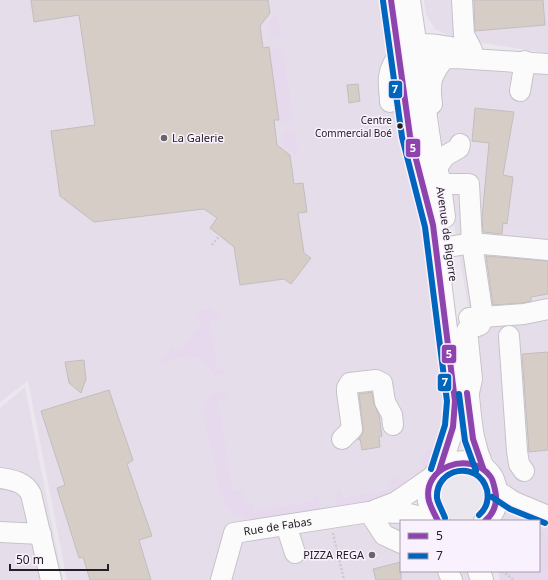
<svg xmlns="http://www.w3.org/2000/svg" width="548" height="580" viewBox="0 0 548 580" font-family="'Noto Sans',sans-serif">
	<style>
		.built { fill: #e6ddeb }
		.green { fill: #e6d8ed }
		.building { fill: #d6cdc6; stroke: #c1bebf }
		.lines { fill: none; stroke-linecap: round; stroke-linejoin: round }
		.minor-casing { stroke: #c6c3c8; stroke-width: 22 }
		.major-casing { stroke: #c6c3c8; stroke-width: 24 }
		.path { stroke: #cbcacc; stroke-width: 2.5; stroke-dasharray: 2 2; stroke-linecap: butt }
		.minor { stroke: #fcfbfc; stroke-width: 20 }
		.major { stroke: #fcfbfc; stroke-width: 22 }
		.bus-1-casing { stroke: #faf1fe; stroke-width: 9 }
		.bus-2-casing { stroke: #faf1fe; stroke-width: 9 }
		.bus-1 { stroke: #8e44ad; stroke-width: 6 }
		.bus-2 { stroke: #0065bd; stroke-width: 6 }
		.bus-dot { fill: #232025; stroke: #faf1fe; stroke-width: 1.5 }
		.poi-dot { fill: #69666b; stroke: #faf1fe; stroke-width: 1.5 }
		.labels { text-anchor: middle; stroke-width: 3; stroke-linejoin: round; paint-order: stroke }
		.bus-label { font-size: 10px; fill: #232025; stroke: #faf1fe; text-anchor: end }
		.poi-label { font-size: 11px; fill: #232025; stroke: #faf1fe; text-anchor: start }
		.street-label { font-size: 11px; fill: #232025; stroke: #faf1fe }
		.line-badge { stroke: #faf1fe; stroke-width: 1.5 }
		.badge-label { font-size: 11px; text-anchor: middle; font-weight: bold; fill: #fff }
	</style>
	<rect width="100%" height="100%" fill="#ebe7ee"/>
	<g class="built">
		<path d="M0,0H385L449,386V429L401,521V571H467L472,580H67L28,381L0,402Z"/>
		<path d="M424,0H548V53L456,39L435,29L426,15Z"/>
		<path d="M456,63L548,73V580H506L539,571V521H496L503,502L506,480L497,463L486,449L474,341L444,166L436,86Z"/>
		<path d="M25,387L47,500L63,580H0V408Z"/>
	</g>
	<g class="green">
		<path d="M277,12L281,36L270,38L268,23Z"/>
		<path d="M283,48L293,120L281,122L270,50Z"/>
		<path d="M295,131L298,157L284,146L282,133Z"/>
		<path d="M203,309H210L218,315L219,319L210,320L217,369L226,368L223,374L215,376C211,372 210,367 206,363C194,351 173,360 160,365L163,358L172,346L180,352L203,321L196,315Z"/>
		<path d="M221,390L226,394L229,399L218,400L232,490L240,489L249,505L253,504L255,510L313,501V493C320,497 323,501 319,510L254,522L227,509L219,486L203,411C205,399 209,394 221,390Z"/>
		<path d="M450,408L430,468L393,498L339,508L334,497L341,488L342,498L379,492L390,488L387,480L399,475L405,482L425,467L419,460L433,445Z"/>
		<path d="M539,531L548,535L547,580H500L498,571H539Z"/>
	</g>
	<g class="building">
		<path d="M31,0H268L270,13L260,26L263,48L269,47L279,120H274L277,145L290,155L294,184L303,183L307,212L298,213L304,253L311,258L291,284L284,279L240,285L234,247L210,228L217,218L204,209L94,222L60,196L51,131L95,125L79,15L34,22Z"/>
		<path d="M474,0H543L545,25L475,31Z"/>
		<path d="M358,84L360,101L349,103L347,85Z"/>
		<path d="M475,108L514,112L503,175L513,177L507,224L503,223L502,234L483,232L482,218L489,143L472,141Z"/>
		<path d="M486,256L548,261V294L531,297V301L522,303L493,305Z"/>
		<path d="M548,352V450L529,452L522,354Z"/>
		<path d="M84,360L86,379L81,393L69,383L65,362Z"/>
		<path d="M109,390L133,460L127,464L152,536L139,540L151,580H90L83,557L79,558L57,488L65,485L41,411Z"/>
		<path d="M372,392L374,404L379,415L382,436L379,437L380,447L362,450L360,439L358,440L363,433V428L359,394Z"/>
		<path d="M401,562V580H376L373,569Z"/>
	</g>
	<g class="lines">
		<g class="minor-casing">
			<g id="minor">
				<path d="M462,0L464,35L472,50"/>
				<path d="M407,45L422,58L427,59L456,58L548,64"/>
				<path d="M520,91L525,61"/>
				<path d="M390,102C390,94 388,85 389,77C391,60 407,43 425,44C435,44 446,47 456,48"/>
				<path d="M432,104C429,82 431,75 445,58"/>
				<path d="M438,166L445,156L459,148L460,144"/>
				<path d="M440,184H469L472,243L483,317L480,325L467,330L472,379L468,397"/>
				<path d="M448,247L472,243L548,250"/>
				<path d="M469,318L524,314L548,309"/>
				<path d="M509,336L517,451L519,464L524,471"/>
				<path d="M342,439L352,429L347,392V388L350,383L376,380L382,383L385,402L392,415L393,425"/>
				<path d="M0,478C13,480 25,482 31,494L51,580"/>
				<path d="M496,490L514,502L548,516"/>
				<path d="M375,510L396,502L435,475"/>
				<path d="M369,512L384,535L401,543"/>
				<path d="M286,525L295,553"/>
				<path d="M0,532L41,534"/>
				<path d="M448,571L452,580"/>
				<path id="s1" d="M221,580L234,533L369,512L405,513L437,521"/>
			</g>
		</g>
		<g class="major-casing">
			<g id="major">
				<path d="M391,0L410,136L433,225L455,401L453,427L439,471"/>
				<path d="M409,0L432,159L439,178L444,217"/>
				<path d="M467,388C471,419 470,439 483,468"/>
				<path d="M438,521C398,462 494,438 496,494C497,505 493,514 485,521"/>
				<path d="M479,571L482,580"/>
			</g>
		</g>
		<g class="path">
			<path d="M212,245L220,235"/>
			<path d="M333,533L344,580"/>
			<path d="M502,571L514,580"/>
		</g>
		<use href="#minor" class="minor"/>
		<use href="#major" class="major"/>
		<g class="bus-1-casing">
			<g id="bus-1">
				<path d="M391,0L410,136L433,225L455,401L453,427L439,471"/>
				<path d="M467,393L473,439L483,468"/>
				<path d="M438,521C435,515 431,508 429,501C421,467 470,450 490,476C493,479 494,486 495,490C498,502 494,513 485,521"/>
			</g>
		</g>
		<g class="bus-2-casing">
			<g id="bus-2">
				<path d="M383,1L402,137L425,227L447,401L445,425L431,469"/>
				<path d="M459,394L465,441L476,471"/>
				<path d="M492,497L510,509L545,523"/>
				<path d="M445,518C443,512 438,504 437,498C435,468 478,459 487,490C489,500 487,508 479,515"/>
			</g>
		</g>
		<use href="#bus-1" class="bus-1"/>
		<use href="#bus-2" class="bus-2"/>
	</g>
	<circle class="bus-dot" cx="400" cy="126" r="3.5"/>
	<g class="poi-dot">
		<circle cx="164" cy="138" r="4"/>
		<circle cx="372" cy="555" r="4"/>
	</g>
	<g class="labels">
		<g class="bus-label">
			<text x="392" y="124">Centre<tspan x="392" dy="13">Commercial Boé</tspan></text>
		</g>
		<g class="poi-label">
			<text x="172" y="142">La Galerie</text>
			<text x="364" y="559" text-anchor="end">PIZZA REGA</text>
		</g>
		<g class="street-label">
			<text transform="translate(447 234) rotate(82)" y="4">Avenue de Bigorre</text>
			<text dy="4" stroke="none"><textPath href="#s1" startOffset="93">Rue de Fabas</textPath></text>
		</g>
	</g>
	<g class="line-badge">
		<rect x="388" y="80" width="15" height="19" rx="4" fill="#0065bd"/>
		<rect x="405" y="138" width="16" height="20" rx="4" fill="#8e44ad"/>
		<rect x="441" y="344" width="16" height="20" rx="4" fill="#8e44ad"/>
		<rect x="437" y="373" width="15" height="19" rx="4" fill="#0065bd"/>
	</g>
	<g class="badge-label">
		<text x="395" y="93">7</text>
		<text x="413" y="152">5</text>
		<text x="449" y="358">5</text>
		<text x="445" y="386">7</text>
	</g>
	<rect x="400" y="520" width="140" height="52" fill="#faf1fe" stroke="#a49da7"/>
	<rect x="408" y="533" width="20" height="6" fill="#8e44ad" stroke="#a49da7"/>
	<text x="436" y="540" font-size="12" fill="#232025">5</text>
	<rect x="408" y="553" width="20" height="6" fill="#0065bd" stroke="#a49da7"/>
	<text x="436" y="560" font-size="12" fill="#232025">7</text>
	<path d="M10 564v6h98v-6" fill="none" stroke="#232025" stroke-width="2"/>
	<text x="16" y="564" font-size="12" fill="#232025" stroke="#faf1fe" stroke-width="3" paint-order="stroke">50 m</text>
</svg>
